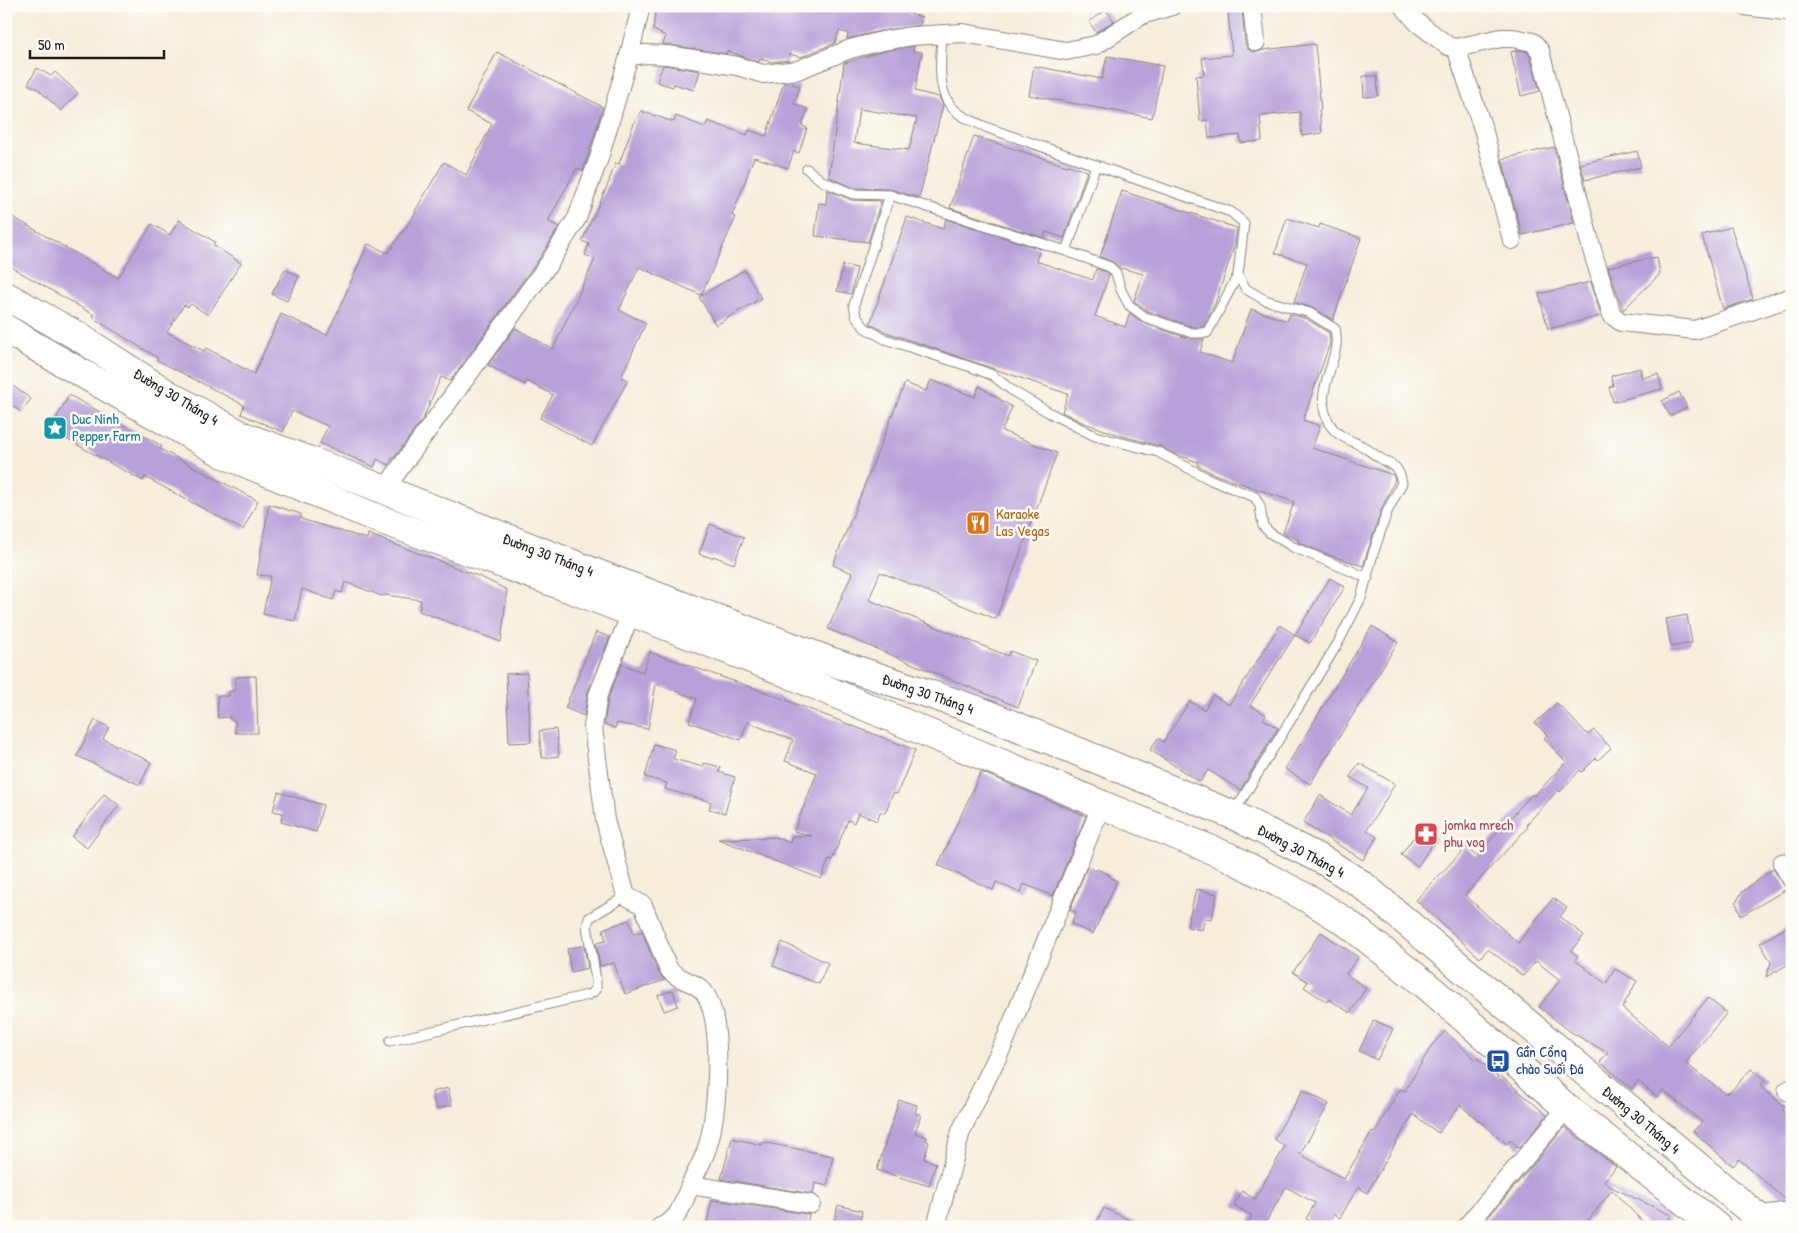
<svg xmlns="http://www.w3.org/2000/svg" width="1798" height="1233" viewBox="0 0 1798 1233" font-family="'Patrick Hand',sans-serif">
	<style>
		.building { fill: #b7a1d9; fill-rule: evenodd }
		.lines { fill: none; stroke-linecap: round; stroke-linejoin: round }
		.lane-casing { stroke: #89847b; stroke-width: 11 }
		.street-casing { stroke: #89847b; stroke-width: 20 }
		.primary-casing { stroke: #89847b; stroke-width: 30 }
		.lane { stroke: #fff; stroke-width: 9 }
		.street { stroke: #fff; stroke-width: 18 }
		.primary { stroke: #fff; stroke-width: 28 }
		.labels { text-anchor: middle; stroke-width: 5; stroke-linejoin: round; paint-order: stroke }
		.street-label { font-size: 15px; fill: #1c1c1c; stroke: #fdfcf7 }
		.culture-label { font-size: 15px; fill: #0d838f; stroke: #fdfcf7; text-anchor: start }
		.food-label { font-size: 15px; fill: #c56008; stroke: #fdfcf7; text-anchor: start }
		.health-label { font-size: 15px; fill: #be3a42; stroke: #fdfcf7; text-anchor: start }
		.transit-label { font-size: 15px; fill: #164399; stroke: #fdfcf7; text-anchor: start }
	</style>
	<rect width="100%" height="100%" fill="#fdfcf7"/>
	<filter id="ink" filterUnits="userSpaceOnUse"><feTurbulence type="fractalNoise" baseFrequency=".02" numOctaves="2"/><feDisplacementMap in="SourceGraphic" scale="10" xChannelSelector="R" yChannelSelector="G"/><feConvolveMatrix kernelMatrix="1 2 1 2 8 2 1 2 1" color-interpolation-filters="sRGB"/></filter>
	<filter id="wash" filterUnits="userSpaceOnUse"><feTurbulence type="fractalNoise" baseFrequency=".0096" numOctaves="4" result="noise"/><feDisplacementMap in="SourceGraphic" scale="20" xChannelSelector="R" yChannelSelector="G"/><feGaussianBlur stdDeviation="1.12" result="paint"/><feColorMatrix in="noise" values="0 0 0 0 0 0 0 0 0 0 0 0 0 0 0 0 0 1.4 0 .05"/><feComposite in="paint" operator="in"/></filter>
	<g filter="url(#wash)">
		<rect width="100%" height="100%" fill="#f6edda"/>
		<g id="blocks">
			<g class="building">
				<path d="M656,6H880L922,17L920,25L880,31L847,39L848,33L839,31L835,43L801,57L789,54L788,60L772,62L760,59L759,62L727,51L726,54L663,44L666,36L653,30Z"/>
				<path d="M1106,10L1114,21L1096,32L1089,22Z"/>
				<path d="M1242,10L1245,43L1247,48L1251,51L1258,52L1263,50L1315,44L1321,110H1319L1322,133L1302,136L1300,112L1260,116L1262,141L1241,143L1240,135L1209,138L1207,120L1200,121L1196,76L1204,75L1202,58L1232,55L1228,11Z"/>
				<path d="M914,46L913,51L922,52L915,91L939,97L943,105L919,198L890,189L854,188L829,177L844,63L884,51ZM859,109L917,118L909,150L854,143Z"/>
				<path d="M1520,50L1527,52L1530,56L1540,91L1521,96L1511,52Z"/>
				<path d="M497,52L603,107L583,171L577,168L548,221L559,227L541,256L450,381L441,377L423,419L394,458H392L389,465L377,459L374,467L320,443L328,426L292,411L283,432L241,414L244,405L157,360L158,358L93,318L94,315L6,264V213L118,278L152,224L170,235L179,220L215,242L213,245L241,263L208,315L191,304L188,307L184,305L167,332L204,351L206,348L254,374L281,314L327,335L368,244L388,253L416,212L415,211L444,162L466,175L492,124L466,111Z"/>
				<path d="M1107,56L1163,66L1152,118L1029,95L1034,66L1102,79Z"/>
				<path d="M663,65L700,71L694,90L674,84L673,87L657,82Z"/>
				<path d="M37,68L51,76L55,72L78,93L61,111L38,89L28,84Z"/>
				<path d="M1363,76H1377L1378,96L1364,97Z"/>
				<path d="M784,82L800,86L794,104L808,109L802,126L807,128L799,153L794,151L788,168L754,157L732,216L736,217L701,295L639,267L619,310L646,323L621,377L628,380L592,446L540,418L553,395L527,381L525,385L488,365L515,328L553,349L595,259L585,255L589,244L582,241L610,180H609L616,163L619,164L634,123L641,111L674,122L676,116L705,127L708,121L747,135L749,130L766,136Z"/>
				<path d="M974,136L1067,166L1068,165L1087,171L1064,238L1046,232L1044,238L950,208Z"/>
				<path d="M1554,147L1574,223L1522,235L1502,159Z"/>
				<path d="M1637,151L1641,167L1585,180L1580,164Z"/>
				<path d="M827,190L852,200L881,201L868,242L815,236L819,203L826,204Z"/>
				<path d="M1122,191L1237,228L1235,244L1215,304L1203,327H1193L1148,311L1134,301L1143,274L1120,268L1112,261L1100,257Z"/>
				<path d="M907,217L943,229L946,219L1040,249L1036,261L1093,280L1096,269L1107,272L1109,275L1095,316L1125,327L1130,313L1143,323L1190,339H1204L1200,352L1232,363L1251,309L1287,321L1290,314L1307,319L1329,333L1330,343L1303,420L1320,426L1312,448L1393,475L1395,480L1381,510L1363,566L1323,553L1298,542L1299,540L1283,533L1294,502L1214,474L1197,465L1198,462L1177,455L1160,446L1122,436L1084,423L1062,412L1068,394L886,332L870,324Z"/>
				<path d="M1287,218L1319,228L1320,224L1361,238L1333,320L1313,308L1294,302L1307,263L1275,253Z"/>
				<path d="M1731,227L1753,299L1723,309L1702,235Z"/>
				<path d="M1657,257L1660,274L1623,310L1608,267Z"/>
				<path d="M843,265L857,268L851,294L837,291Z"/>
				<path d="M285,269L299,276L287,301L272,294Z"/>
				<path d="M744,270L761,298L716,325L699,297Z"/>
				<path d="M1591,282L1601,316L1548,329L1539,294Z"/>
				<path d="M1640,368L1642,378L1658,374L1662,389L1613,402L1609,387L1613,386L1611,376Z"/>
				<path d="M931,380L975,397L979,386L1012,407L1002,431L1057,453L996,619L880,572L869,600L1008,656L1010,651L1036,661L1018,707L828,629L852,573L833,565L905,383L926,391Z"/>
				<path d="M6,381L31,399L21,412L6,401Z"/>
				<path d="M1679,392L1687,407L1670,416L1662,401Z"/>
				<path d="M69,395L162,446L160,449L258,501L243,530L145,477L143,481L50,430Z"/>
				<path d="M269,504L301,514V519L367,539L368,534L483,578L507,590L501,642L419,611L421,600L386,595L382,596L345,582L342,593L336,591L333,600L302,589L295,621L263,614L271,576L257,575Z"/>
				<path d="M710,524L744,537L734,564L713,556L712,558L699,554Z"/>
				<path d="M1330,578L1345,587L1310,643L1295,635Z"/>
				<path d="M1687,615L1692,643L1671,647L1666,619Z"/>
				<path d="M1280,625L1295,635L1250,705L1266,715L1263,719L1278,728L1240,790L1208,770L1200,782L1150,750L1158,738L1163,742L1190,701L1204,710L1213,695L1229,705Z"/>
				<path d="M1372,626L1398,642L1310,784L1285,769Z"/>
				<path d="M596,632L610,637L588,691L584,716L565,708Z"/>
				<path d="M650,652L765,692L915,750L897,794L893,793L885,813L880,812L877,821L858,813L854,823L848,820L832,860L829,859L821,879L718,839L758,838L762,839V838L775,837L790,843L792,836H812L794,831L817,773L785,761L793,740L747,722L741,740L689,722L697,699L656,684L648,729L617,723L615,728L604,724L608,698L622,664L643,672Z"/>
				<path d="M527,673L531,742L509,743L506,674Z"/>
				<path d="M256,676L258,733H235V720H230V717L218,718L217,696H229V691H236V677Z"/>
				<path d="M1557,703L1588,735L1594,730L1611,748L1598,760L1596,758L1582,772L1580,770L1560,792L1558,790L1526,825L1528,827L1465,895L1518,943L1553,898L1567,908L1560,917L1584,935L1571,951L1578,956L1575,960L1606,984L1615,969L1637,981L1622,1008L1668,1046L1708,998L1727,1013L1685,1063L1726,1094L1728,1092L1729,1093L1751,1069L1765,1080L1760,1086L1785,1107L1782,1110L1792,1117V1201H1787L1739,1159L1733,1166L1721,1156L1693,1131L1702,1122L1663,1090L1657,1097L1638,1081L1632,1089L1600,1062L1608,1053L1571,1032L1539,1007L1560,980L1536,961L1523,976L1488,949L1480,958L1416,900L1466,847L1476,856L1532,794L1534,796L1566,762L1544,738L1547,735L1535,723Z"/>
				<path d="M95,720L109,727L103,739L151,762L140,785L77,756Z"/>
				<path d="M556,729L559,756L542,758L539,731Z"/>
				<path d="M654,744L676,750L673,759L703,767L704,763L721,767L719,772L735,777L725,813L709,809L711,802L665,789L667,783L645,777Z"/>
				<path d="M1359,763L1395,784L1367,830L1377,837L1363,860L1303,823L1320,795L1351,815L1368,788L1350,777Z"/>
				<path d="M981,772L1086,816L1053,896L1024,884L1020,893L996,882L993,890L938,865Z"/>
				<path d="M278,792L323,805L316,832L281,822L283,813L273,811Z"/>
				<path d="M104,794L119,805L87,848L72,837Z"/>
				<path d="M1420,828L1436,838L1418,866L1401,855Z"/>
				<path d="M1087,867L1096,871L1097,869L1110,875V877L1117,881L1093,934L1071,924L1076,912L1070,910Z"/>
				<path d="M1773,869L1787,889L1741,916L1736,902L1742,892Z"/>
				<path d="M1196,889L1217,894L1212,919L1205,918L1202,930L1187,927Z"/>
				<path d="M629,920L634,934L642,931L658,972L665,980L625,994L614,963L600,966L596,943L606,941L603,929Z"/>
				<path d="M1792,924V962L1766,977L1771,962L1760,943Z"/>
				<path d="M1321,932L1358,957L1346,974L1366,988L1350,1013L1329,999L1327,1002L1304,987L1308,982L1293,972Z"/>
				<path d="M782,942L828,963L819,984L773,966Z"/>
				<path d="M584,945L588,968L571,972L567,949Z"/>
				<path d="M673,990L678,1006L664,1011L658,995Z"/>
				<path d="M1374,1020L1393,1029L1377,1060L1359,1051Z"/>
				<path d="M1445,1031L1475,1059L1477,1058L1499,1078L1501,1076L1547,1115L1519,1148L1510,1140L1507,1144L1460,1105L1438,1133L1413,1114L1367,1193L1358,1187L1340,1218L1334,1214L1326,1227H1321L1306,1219L1315,1203L1286,1187L1263,1227H1245L1252,1216L1234,1205L1242,1191L1255,1199L1285,1146L1274,1139L1303,1090L1329,1104L1300,1154L1344,1179L1372,1131L1375,1132L1400,1089L1405,1091L1432,1045Z"/>
				<path d="M448,1088L452,1105L436,1109L432,1092Z"/>
				<path d="M899,1100L917,1105L915,1113L921,1115L915,1133L927,1137L926,1140L929,1142L924,1159L936,1163L929,1186L877,1170Z"/>
				<path d="M1565,1127L1616,1167L1604,1181L1611,1187L1671,1215L1665,1227H1648L1612,1190L1583,1227H1493L1486,1220Z"/>
				<path d="M732,1138L762,1145V1142L833,1156L827,1186L815,1183L813,1194L721,1179Z"/>
				<path d="M712,1200L809,1214L807,1227H706Z"/>
				<path d="M838,1205L862,1211L859,1227H833Z"/>
				<path d="M1104,1208L1145,1227H1094Z"/>
			</g>
		</g>
	</g>
	<g filter="url(#ink)">
		<use href="#blocks" fill-opacity="0" stroke="#89847b" stroke-width="1"/>
		<g class="lines">
			<g class="lane-casing">
				<g id="lane">
					<path d="M942,35C941,60 935,95 957,112C965,119 978,123 988,128L1231,212L1244,223L1238,275L1246,289L1265,300L1310,313L1335,329C1343,359 1311,390 1329,423C1337,437 1351,440 1364,447C1370,451 1376,456 1383,460C1387,463 1393,465 1396,468C1399,472 1401,478 1402,483L1387,512L1373,554L1361,598L1338,643L1234,812"/>
					<path d="M807,169L822,181L853,194L890,195L1066,251L1110,267L1116,273L1121,290L1129,305L1145,317L1192,333H1207L1238,275"/>
					<path d="M890,195L854,305L856,316L865,328L885,339L974,368L992,375L1014,392L1050,413L1095,436L1158,452L1211,480L1255,497L1260,506L1263,526L1270,533L1293,547L1368,578"/>
					<path d="M1066,251L1096,165"/>
					<path d="M390,1041L588,995L596,990V980L587,926L589,918L626,896"/>
				</g>
			</g>
			<g class="street-casing">
				<g id="street">
					<path d="M1252,6L1256,42"/>
					<path d="M1403,6L1418,23L1448,46L1456,48L1501,38H1513L1533,42L1540,51L1592,250L1612,315L1621,322L1695,330L1792,297"/>
					<path d="M1745,6L1792,12"/>
					<path d="M1456,48L1484,132L1512,240"/>
					<path d="M629,56L645,54L668,55L737,66L763,74L798,70L850,49L882,41L912,36L963,33L1066,51L1096,45L1142,15L1172,6"/>
					<path d="M384,490L550,262L577,218L599,158L629,56L641,6"/>
					<path d="M631,613L598,695L593,727L605,820L626,896L643,905L668,968C680,984 699,979 708,999C723,1031 718,1118 706,1151C702,1163 695,1174 690,1186C682,1204 680,1220 660,1227"/>
					<path d="M1782,863L1792,880"/>
					<path d="M1787,1091L1792,1088"/>
					<path d="M690,1185L811,1204"/>
					<path d="M936,1227L961,1131L1004,1043L1102,804"/>
					<path d="M1466,1227L1567,1108"/>
				</g>
			</g>
			<g class="primary-casing">
				<g id="primary">
					<path d="M6,296L76,335L169,395L243,436L324,466L611,579L830,661L974,709L1233,815L1326,862L1361,884L1770,1227"/>
					<path d="M6,329L48,354L224,454L374,517L574,590L780,670L937,737L1229,857L1309,899L1346,922L1426,985L1567,1108L1717,1227"/>
					<path d="M1761,1220L1792,1216"/>
				</g>
			</g>
			<use href="#lane" class="lane"/>
			<use href="#street" class="street"/>
			<use href="#primary" class="primary"/>
		</g>
	</g>
	<defs>
		<g id="sight-square" transform="scale(1.25)"><rect x="-9" y="-9" width="18" height="18" rx="4" fill="#0f9aa8" stroke="#fdfcf7"/><path d="M0-6L1.8-2.2L6-1.7L2.9 1.2L3.7 5.4L0 3.3L-3.7 5.4L-2.9 1.2L-6-1.7L-1.8-2.2Z" fill="#fff"/></g>
		<g id="restaurant-square" transform="scale(1.25)"><rect x="-9" y="-9" width="18" height="18" rx="4" fill="#e8710a" stroke="#fdfcf7"/><path d="M-5-6h1v4h1v-4h1v4h1v-4h1v5L-1.5 .5V6h-2V.5L-5-1ZM5-6V6H3V1.5H1.5Q1.5-4 5-6Z" fill="#fff"/></g>
		<g id="pharmacy-square" transform="scale(1.25)"><rect x="-9" y="-9" width="18" height="18" rx="4" fill="#e0444e" stroke="#fdfcf7"/><path d="M-2-6h4v4h4v4h-4v4h-4v-4h-4v-4h4Z" fill="#fff"/></g>
		<g id="bus-square" transform="scale(1.25)"><rect x="-9" y="-9" width="18" height="18" rx="4" fill="#1a4fb4" stroke="#fdfcf7"/><path d="M-5-6H5V4H4V6H2V4H-2V6H-4V4H-5ZM-3.5-4V0h7V-4ZM-3.5 1.2v1.5H-2V1.2ZM2 1.2v1.5H3.5V1.2Z" fill="#fff"/></g>
	</defs>
	<g fill-rule="evenodd">
		<use href="#sight-square" x="55" y="428"/>
		<use href="#restaurant-square" x="978" y="523"/>
		<use href="#pharmacy-square" x="1426" y="834"/>
		<use href="#bus-square" x="1498" y="1061"/>
	</g>
	<g class="labels">
		<g class="street-label">
			<text transform="translate(176 397) rotate(31)" y="5">Đường 30 Tháng 4</text>
			<text transform="translate(548 555) rotate(21)" y="5">Đường 30 Tháng 4</text>
			<text transform="translate(928 694) rotate(19)" y="5">Đường 30 Tháng 4</text>
			<text transform="translate(1301 851) rotate(28)" y="5">Đường 30 Tháng 4</text>
			<text transform="translate(1641 1120) rotate(40)" y="5">Đường 30 Tháng 4</text>
		</g>
		<g class="culture-label">
			<text x="72" y="424">Duc Ninh<tspan x="72" dy="17">Pepper Farm</tspan></text>
		</g>
		<g class="food-label">
			<text x="996" y="519">Karaoke<tspan x="996" dy="17">Las Vegas</tspan></text>
		</g>
		<g class="health-label">
			<text x="1444" y="830">jomka mrech<tspan x="1444" dy="17">phu vog</tspan></text>
		</g>
		<g class="transit-label">
			<text x="1516" y="1057">Gần Cổng<tspan x="1516" dy="17">chào Suối Đá</tspan></text>
		</g>
	</g>
	<rect width="1798" height="1233" fill="none" stroke="#fdfcf7" stroke-width="25"/>
	<path d="M30 50v8h134v-8" fill="none" stroke="#1c1c1c" stroke-width="2.5"/>
	<text x="38" y="50" font-size="15" fill="#1c1c1c" stroke="#fdfcf7" stroke-width="4" paint-order="stroke">50 m</text>
</svg>
